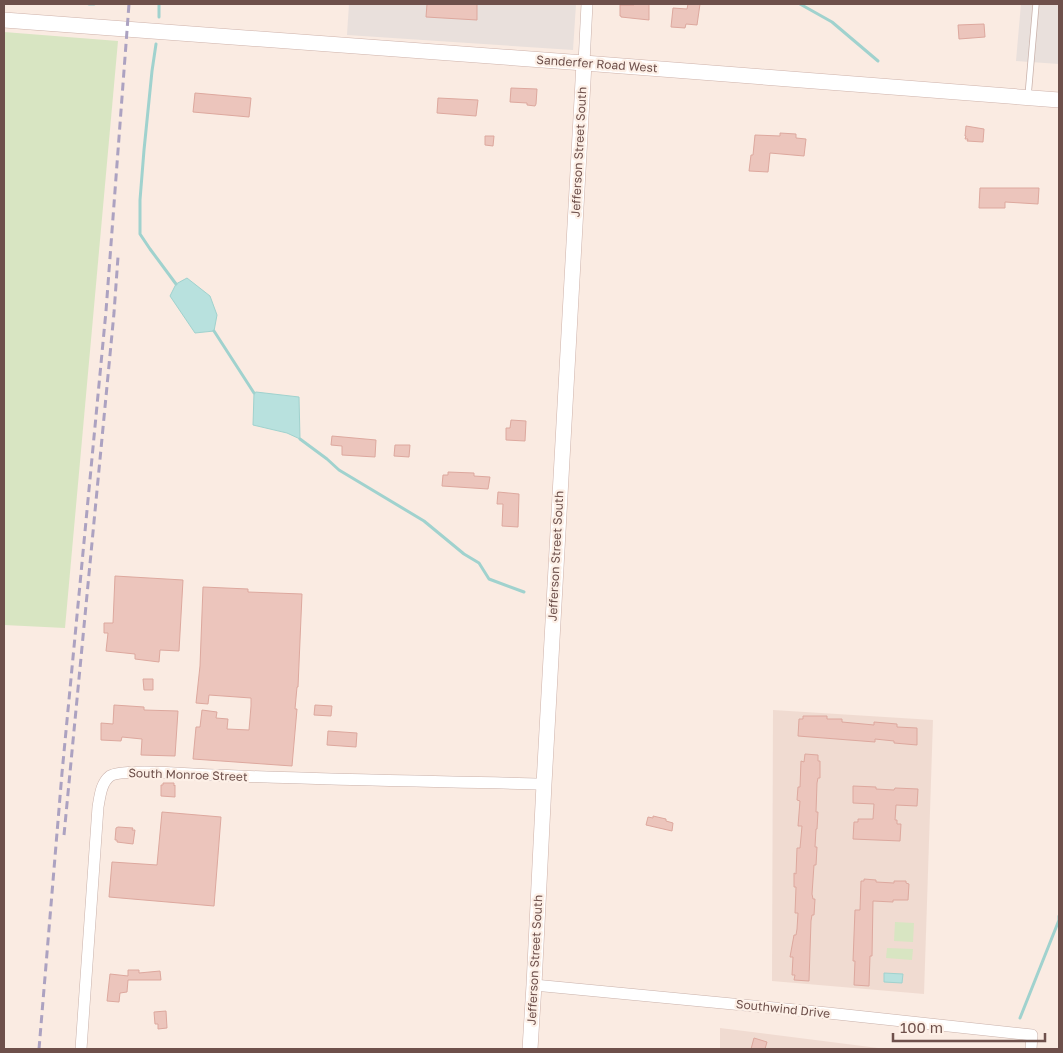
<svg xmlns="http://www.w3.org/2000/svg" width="1063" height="1053" viewBox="0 0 1063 1053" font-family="'Golos Text',sans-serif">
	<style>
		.residential { fill: #f0dbd1 }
		.industrial { fill: #e9e0dc }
		.green { fill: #d8e5c2 }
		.water { fill: #b8e1de; stroke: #a0d2ce }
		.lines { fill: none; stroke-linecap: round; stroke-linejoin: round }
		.stream { stroke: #a0d2ce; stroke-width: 3 }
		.building { fill: #ecc5bc; stroke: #dda89e }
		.lane-casing { stroke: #c9b1aa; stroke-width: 7 }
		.street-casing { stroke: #c9b1aa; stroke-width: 12 }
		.secondary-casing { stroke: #ceb2aa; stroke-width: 16 }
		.lane { stroke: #fff; stroke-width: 5.5 }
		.street { stroke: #fff; stroke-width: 11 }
		.secondary { stroke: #fff; stroke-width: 15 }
		.rail { stroke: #aca2c1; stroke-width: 3; stroke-dasharray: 8 5; stroke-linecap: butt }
		.labels { text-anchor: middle; stroke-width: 4.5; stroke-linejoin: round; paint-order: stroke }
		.street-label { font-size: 12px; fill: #6e504b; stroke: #fdf0e7 }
	</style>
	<rect width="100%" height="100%" fill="#faebe2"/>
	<g class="residential">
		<path d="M773,710L933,720L924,994L772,981Z"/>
		<path d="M720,1028L886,1049H720Z"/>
	</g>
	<g class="industrial">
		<path d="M349,4H576L573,50L347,35Z"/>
		<path d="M1021,4H1059V64L1016,61Z"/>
	</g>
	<g class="green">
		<path d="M4,32L118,41L65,628L4,625Z"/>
		<path d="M895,922L914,923L913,942L894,941Z"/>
		<path d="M887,948L913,949L912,960L886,958Z"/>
	</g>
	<g class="water">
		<path d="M187,278L210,296L217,315L214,331L195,333L170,296L176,284Z"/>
		<path d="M256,392L299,397L300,439L287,433L253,425L254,393Z"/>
		<path d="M884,973L903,974L902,983L884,982Z"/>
	</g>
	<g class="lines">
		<g class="stream">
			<path d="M89,4H94"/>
			<path d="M800,4L832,22L878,61"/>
			<path d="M159,17V4"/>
			<path d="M156,44L152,71L144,150L140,200V234L150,249L176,284"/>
			<path d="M214,331L254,393"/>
			<path d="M300,439L327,459L339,470L424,521L464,554L479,563L489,579L524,592"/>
			<path d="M1020,1018L1059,920V916"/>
		</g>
	</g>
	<g class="building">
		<path d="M427,4H477V20L426,17Z"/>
		<path d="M634,4H649V20L621,17V16H620V5H634Z"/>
		<path d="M688,4H700L697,25L686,24L685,28L671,27L673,8L687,9Z"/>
		<path d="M984,24L985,37L959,39L958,25Z"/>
		<path d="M511,88L537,89L536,104L535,106L527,105V103L510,102Z"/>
		<path d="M195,93L251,98L249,117L193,112Z"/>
		<path d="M438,98L478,100L476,116L437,113Z"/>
		<path d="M966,126L984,129L983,142L967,141L968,139H965L966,136H965Z"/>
		<path d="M780,133L796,134V138L806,139L804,156L770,153L768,172L749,171L751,155H753L755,135L780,136Z"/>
		<path d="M485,136H494L493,146L485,145Z"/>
		<path d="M980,188H1039L1038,204L1005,202V208H979Z"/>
		<path d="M511,420L526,421L525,441L506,440V428H510Z"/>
		<path d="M332,436L376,440L375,457L342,455V446L331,445Z"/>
		<path d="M395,445H410L409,457L394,456Z"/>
		<path d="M448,472L474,473V476L490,477L488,489L442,486L443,475H448Z"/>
		<path d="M498,492L519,494L518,527L502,526L503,504H497Z"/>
		<path d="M115,576L183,580L179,651L160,650L159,662L135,659V654L106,651L108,633H104V623H113Z"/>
		<path d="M203,587L248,589V592L302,594L298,687H297L295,709H297L292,766L193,759L196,727H200L202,710L217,712L216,718L228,719L227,729L249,730L251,706V698L209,695L208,704L196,703L200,666Z"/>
		<path d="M143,679H153V690H144Z"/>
		<path d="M114,705L144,707V710L178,711L175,756L141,755L142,739L122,737L121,741L101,740V723L113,724Z"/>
		<path d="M315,705L332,706L331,716L314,715Z"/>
		<path d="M803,716H827V719H842V722L874,725V722L897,724V727L917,728V745L894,743V741L875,739V742L798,736L799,719H803Z"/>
		<path d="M328,731L357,733L356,747L327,745Z"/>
		<path d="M805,754L818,755V761H820V778H818L817,783L816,812H818L817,829H816L815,847H817L816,865H814L812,894L813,899H815L814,915H812L811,921L809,981L794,980L795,975H792L793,957H790L794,935H796L797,929L798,913H795L796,887H794V873L796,874L797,848H800L802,826H798L800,801L797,800L798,787H800L801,761L804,762Z"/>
		<path d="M163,783H174V786L175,785V797L161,796V785H163Z"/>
		<path d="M853,786L876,787V789L894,790L895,788L918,789L917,806L896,805L895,820H897V824H901L900,841L853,839L854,822H858V819H873L874,804L853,803Z"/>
		<path d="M162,812L221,817L214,906L109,897L112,862L157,865Z"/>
		<path d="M653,816L666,819V821L673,823L672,831L646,825L648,817L653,818Z"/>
		<path d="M118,827L133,828L132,830H135L133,844L117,842V840H115L116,828Z"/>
		<path d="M864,879L876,880V882L894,883V881H906V883L909,884L908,900H893V902L873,901L872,956H870L869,986L854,985L855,961H853L855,910H860L861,881H864Z"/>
		<path d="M128,970H139V973L160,971L161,980H128L127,992L120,993L119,1002L107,1001L110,974L128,976Z"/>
		<path d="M166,1011L167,1028L158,1029V1024H155L154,1012Z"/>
		<path d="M754,1038L767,1042L765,1049H751Z"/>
	</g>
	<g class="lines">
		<g class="lane-casing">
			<path id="lane" d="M1028,96L1036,4"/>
		</g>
		<g class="street-casing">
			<g id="street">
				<path d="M584,63L587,4"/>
				<path d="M534,985L828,1013L1032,1035L1031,1049"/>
				<path d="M81,1049L98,807C100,796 101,783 110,776C120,769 179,773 193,774C310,780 427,781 544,784"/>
			</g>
		</g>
		<g class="secondary-casing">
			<g id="secondary">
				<path d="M4,20L584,63L1059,100"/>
				<path d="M530,1049L534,985L544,784L584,63"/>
			</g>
		</g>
		<use href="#lane" class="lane"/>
		<use href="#street" class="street"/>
		<use href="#secondary" class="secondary"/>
		<g class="rail">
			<path d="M64,835L114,313L118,257"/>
			<path d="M39,1049L62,773L106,311L129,4"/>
		</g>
	</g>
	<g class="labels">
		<g class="street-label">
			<text transform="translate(597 64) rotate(4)" y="4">Sanderfer Road West</text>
			<text transform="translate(579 152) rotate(-87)" y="4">Jefferson Street South</text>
			<text transform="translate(556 556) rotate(-87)" y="4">Jefferson Street South</text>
			<text transform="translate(188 775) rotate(2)" y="4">South Monroe Street</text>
			<text transform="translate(535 960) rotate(-87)" y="4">Jefferson Street South</text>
			<text transform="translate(783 1009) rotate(6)" y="4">Southwind Drive</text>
		</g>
	</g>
	<rect width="1063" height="1053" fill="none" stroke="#6e504b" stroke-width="10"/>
	<path d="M893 1033v8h152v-8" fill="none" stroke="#6e504b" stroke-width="2.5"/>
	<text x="900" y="1033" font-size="15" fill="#6e504b" stroke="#fdf0e7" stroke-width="4" paint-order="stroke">100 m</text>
</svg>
